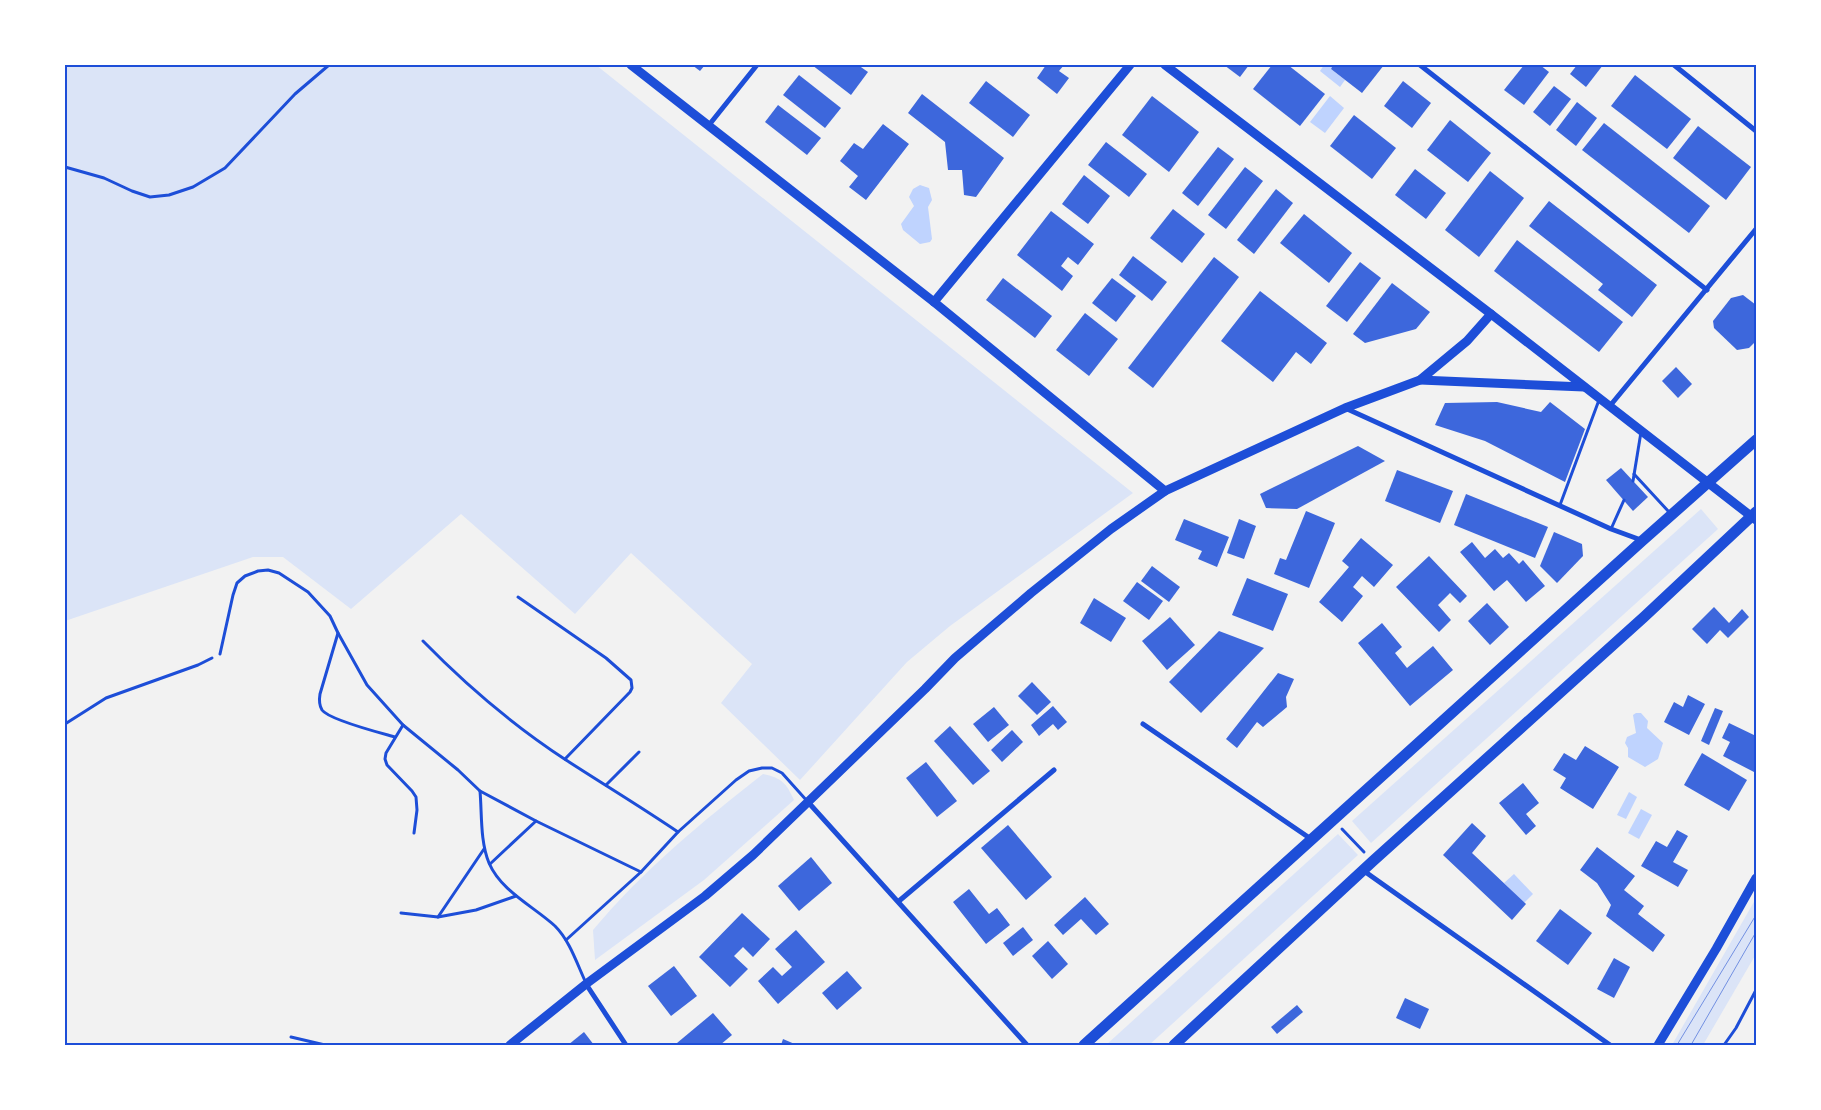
<svg xmlns="http://www.w3.org/2000/svg" width="1821" height="1110" viewBox="0 0 1821 1110" font-family="Lora,serif">
	<style>
		.green { fill: #dbe4f7 }
		.water { fill: #bfd3fe }
		.building { fill: #3d67dc }
		.lines { fill: none; stroke-linecap: round; stroke-linejoin: round }
		.path { stroke: #1d4ed8; stroke-width: 3 }
		.service { stroke: #1d4ed8; stroke-width: 3 }
		.minor { stroke: #1d4ed8; stroke-width: 5 }
		.tertiary { stroke: #1d4ed8; stroke-width: 9 }
		.trunk { stroke: #1d4ed8; stroke-width: 11 }
		.tram { stroke: #7290e2; stroke-width: 1 }
		.neatline { fill: none; stroke: #1d4ed8; stroke-width: 2 }
	</style>
	<rect width="100%" height="100%" fill="#f2f2f2"/>
	<g class="green">
		<path d="M65,65H596L1133,493L950,626L907,662L800,780L721,703L752,664L631,553L575,614L461,514L351,609L283,557H253L65,621Z"/>
		<path d="M1701,509L1718,529L1371,843L1352,821Z"/>
		<path d="M763,774C782,778 786,783 794,800L704,880L595,960L593,930C643,870 702,822 763,774Z"/>
		<path d="M1338,834L1358,855L1149,1045H1106Z"/>
		<path d="M1755,900L1756,954L1703,1045H1672Z"/>
	</g>
	<g class="water">
		<path d="M1324,65H1333L1331,69L1345,80L1340,87L1320,71Z"/>
		<path d="M1330,96L1344,108L1325,133L1310,122Z"/>
		<path d="M920,185L929,188L932,200L928,207L932,239L930,242L920,244L903,230L901,224L914,206L909,197L913,189Z"/>
		<path d="M1636,713H1641L1648,721L1647,728L1663,743L1658,759L1645,767L1628,757V748L1625,743L1627,737L1636,733L1633,715Z"/>
		<path d="M1629,792L1637,797L1626,819L1617,815Z"/>
		<path d="M1641,809L1652,815L1639,839L1628,833Z"/>
		<path d="M1514,874L1533,894L1524,903L1504,883Z"/>
	</g>
	<g class="building">
		<path d="M692,65H705L700,71Z"/>
		<path d="M812,65H858L868,72L851,95Z"/>
		<path d="M1046,65H1064L1059,71L1069,78L1057,94L1037,78Z"/>
		<path d="M1224,65H1249L1240,77Z"/>
		<path d="M1272,65H1288L1325,94L1300,126L1253,89Z"/>
		<path d="M1333,65H1384L1362,93L1331,69Z"/>
		<path d="M1524,65H1540L1549,72L1524,105L1504,90Z"/>
		<path d="M1577,65H1603L1586,87L1570,74Z"/>
		<path d="M799,75L841,108L825,128L783,95Z"/>
		<path d="M1635,75L1691,119L1667,149L1611,106Z"/>
		<path d="M986,81L1030,115L1013,137L969,103Z"/>
		<path d="M1403,81L1431,103L1412,128L1384,106Z"/>
		<path d="M1554,86L1571,99L1550,126L1533,112Z"/>
		<path d="M922,94L1004,158L976,197L964,195L962,170H948L945,142L908,113Z"/>
		<path d="M1152,96L1199,132L1169,172L1122,135Z"/>
		<path d="M1577,102L1597,118L1576,146L1556,130Z"/>
		<path d="M778,105L821,138L807,155L765,122Z"/>
		<path d="M1354,115L1396,148L1372,179L1330,146Z"/>
		<path d="M1450,120L1491,153L1468,182L1427,150Z"/>
		<path d="M1604,123L1710,206L1689,233L1582,150Z"/>
		<path d="M883,124L909,144L866,200L849,187L858,176L840,161L854,143L863,149Z"/>
		<path d="M1698,126L1751,167L1726,200L1673,158Z"/>
		<path d="M1106,142L1147,174L1129,197L1088,165Z"/>
		<path d="M1218,147L1234,159L1198,206L1182,193Z"/>
		<path d="M1245,167L1263,181L1226,229L1208,215Z"/>
		<path d="M1415,169L1446,193L1426,219L1395,195Z"/>
		<path d="M1490,171L1524,198L1479,257L1445,230Z"/>
		<path d="M1084,175L1110,196L1088,224L1062,204Z"/>
		<path d="M1276,189L1293,203L1254,254L1237,240Z"/>
		<path d="M1549,201L1657,285L1632,317L1598,290L1603,284L1529,226Z"/>
		<path d="M1173,209L1205,234L1182,263L1150,238Z"/>
		<path d="M1051,211L1094,244L1078,265L1068,257L1061,266L1073,276L1062,291L1017,255Z"/>
		<path d="M1304,214L1352,253L1329,283L1280,243Z"/>
		<path d="M1517,240L1623,322L1599,352L1494,271Z"/>
		<path d="M1133,256L1167,282L1152,301L1119,275Z"/>
		<path d="M1214,257L1239,277L1153,388L1128,368Z"/>
		<path d="M1360,262L1381,278L1347,322L1326,306Z"/>
		<path d="M1003,278L1052,316L1035,338L986,300Z"/>
		<path d="M1112,278L1136,296L1116,322L1092,303Z"/>
		<path d="M1392,283L1430,312L1416,329L1365,343L1353,334Z"/>
		<path d="M1260,291L1327,343L1311,364L1296,352L1273,382L1221,341Z"/>
		<path d="M1743,295L1756,305V341L1749,348L1737,350L1714,328L1713,321L1731,298Z"/>
		<path d="M1085,313L1118,339L1089,376L1056,350Z"/>
		<path d="M1676,367L1692,384L1678,398L1662,381Z"/>
		<path d="M1497,402L1541,412L1550,402L1585,429L1565,482L1485,441L1435,425L1445,403Z"/>
		<path d="M1358,446L1385,461L1297,509L1266,508L1260,494Z"/>
		<path d="M1621,468L1648,497L1633,511L1606,480Z"/>
		<path d="M1397,470L1453,491L1440,523L1385,501Z"/>
		<path d="M1466,494L1548,527L1535,558L1454,525Z"/>
		<path d="M1306,511L1335,523L1309,588L1274,574L1280,558L1286,560Z"/>
		<path d="M1184,519L1229,537L1217,567L1198,559L1202,551L1175,540Z"/>
		<path d="M1239,519L1256,526L1244,559L1227,553Z"/>
		<path d="M1554,532L1582,544L1583,556L1557,583L1540,566Z"/>
		<path d="M1361,538L1393,565L1374,587L1362,576L1353,587L1363,596L1342,622L1319,602L1349,567L1342,561Z"/>
		<path d="M1472,542L1485,558L1495,549L1503,558L1509,553L1519,564L1523,560L1545,586L1526,602L1507,580L1494,591L1460,552Z"/>
		<path d="M1429,556L1467,596L1460,603L1450,593L1438,605L1451,620L1439,632L1396,587Z"/>
		<path d="M1152,566L1180,587L1169,602L1141,581Z"/>
		<path d="M1247,578L1288,594L1273,631L1232,615Z"/>
		<path d="M1137,582L1163,601L1149,620L1123,601Z"/>
		<path d="M1094,598L1126,618L1111,642L1080,623Z"/>
		<path d="M1487,603L1509,627L1490,645L1468,621Z"/>
		<path d="M1714,607L1729,623L1742,609L1749,617L1728,638L1720,630L1707,644L1692,629Z"/>
		<path d="M1170,617L1195,645L1167,670L1142,641Z"/>
		<path d="M1382,623L1402,647L1395,653L1407,668L1433,646L1453,670L1410,706L1358,643Z"/>
		<path d="M1219,631L1264,648L1201,713L1169,682Z"/>
		<path d="M1278,673L1294,679L1286,697L1287,707L1263,727L1257,722L1237,748L1226,739Z"/>
		<path d="M1032,682L1051,702L1037,715L1018,696Z"/>
		<path d="M1688,695L1705,704L1689,735L1664,722L1674,702L1683,707Z"/>
		<path d="M1053,706L1067,722L1058,730L1053,724L1039,736L1031,725Z"/>
		<path d="M994,707L1009,725L988,742L973,724Z"/>
		<path d="M1715,708L1723,711L1709,745L1701,741Z"/>
		<path d="M1729,723L1756,736V767L1754,772L1723,756L1730,742L1722,738Z"/>
		<path d="M950,726L990,771L973,785L934,741Z"/>
		<path d="M1012,730L1023,742L1002,762L991,750Z"/>
		<path d="M1585,746L1619,767L1593,809L1560,788L1566,778L1553,770L1564,753L1576,760Z"/>
		<path d="M1702,753L1747,780L1729,811L1684,785Z"/>
		<path d="M926,762L957,801L937,817L906,778Z"/>
		<path d="M1523,783L1539,803L1526,814L1536,826L1526,835L1499,803Z"/>
		<path d="M1472,823L1486,836L1472,853L1526,904L1512,920L1443,855Z"/>
		<path d="M1008,825L1052,877L1026,900L981,848Z"/>
		<path d="M1677,830L1688,836L1673,862L1688,870L1678,887L1641,866L1656,841L1667,847Z"/>
		<path d="M1597,847L1635,876L1624,890L1644,906L1638,914L1665,935L1653,952L1606,916L1611,905L1597,883L1580,870Z"/>
		<path d="M811,857L832,883L799,911L778,886Z"/>
		<path d="M969,889L989,914L997,908L1010,925L986,944L953,902Z"/>
		<path d="M1085,897L1109,924L1096,935L1081,919L1063,935L1054,925Z"/>
		<path d="M1560,909L1592,933L1568,965L1536,941Z"/>
		<path d="M742,913L770,939L753,957L743,947L734,956L748,969L730,987L699,957Z"/>
		<path d="M1023,927L1033,940L1013,956L1003,943Z"/>
		<path d="M796,930L825,962L778,1004L758,981L773,967L782,976L792,967L775,949Z"/>
		<path d="M1048,941L1068,964L1052,979L1032,956Z"/>
		<path d="M1614,958L1630,967L1614,998L1597,989Z"/>
		<path d="M674,966L697,996L671,1016L648,986Z"/>
		<path d="M847,971L862,988L837,1010L822,993Z"/>
		<path d="M1405,998L1429,1009L1420,1029L1396,1018Z"/>
		<path d="M1297,1005L1303,1012L1277,1034L1271,1027Z"/>
		<path d="M713,1013L732,1035L720,1045H679L677,1043Z"/>
		<path d="M584,1032L594,1045H568Z"/>
		<path d="M783,1039L797,1045H781Z"/>
	</g>
	<g class="lines">
		<g class="path">
			<path d="M65,724L106,698L198,665L212,658"/>
			<path d="M1342,829L1364,852"/>
			<path d="M1724,1045L1736,1028L1756,990"/>
		</g>
		<g class="service">
			<path d="M65,167L104,178L132,191L150,197L169,195L193,187L225,168L295,94L329,65"/>
			<path d="M1634,474L1669,512"/>
			<path d="M1633,481L1641,432"/>
			<path d="M1560,505L1599,400"/>
			<path d="M1611,529L1624,500"/>
			<path d="M518,597L606,658L631,680L632,688L630,692L565,759"/>
			<path d="M338,633L320,694C319,700 319,705 322,710C329,720 381,733 395,737"/>
			<path d="M423,641C466,685 514,726 566,760C603,784 641,807 678,832L736,780L749,771L762,768H772L782,773L808,802"/>
			<path d="M220,654L233,595L237,583L245,576L258,571L268,570L279,573L308,592L330,616L338,633L367,685L403,725L458,770L480,791C482,814 480,841 489,863C501,891 533,906 555,926C570,941 577,964 586,983"/>
			<path d="M403,725L386,753L385,759L387,765L412,791L416,797L417,810L414,833"/>
			<path d="M606,785L639,752"/>
			<path d="M480,791L536,821L490,864"/>
			<path d="M536,821L641,872"/>
			<path d="M401,913L438,917L476,910L516,896"/>
			<path d="M438,917L484,849"/>
			<path d="M566,940L641,872L678,832"/>
			<path d="M291,1037L325,1045"/>
		</g>
		<g class="minor">
			<path d="M1420,65L1707,290"/>
			<path d="M1674,65L1756,131"/>
			<path d="M709,125L757,65"/>
			<path d="M1609,407L1756,229"/>
			<path d="M1345,408L1611,529L1641,540"/>
			<path d="M1143,724L1311,839"/>
			<path d="M808,802L1027,1045"/>
			<path d="M1364,871L1610,1045"/>
			<path d="M899,901L1054,770"/>
			<path d="M586,984L626,1045"/>
		</g>
		<g class="tertiary">
			<path d="M631,65L934,302L1165,491"/>
			<path d="M1165,65L1491,314L1756,520"/>
			<path d="M934,302L1130,65"/>
			<path d="M1420,380L1584,387"/>
			<path d="M510,1045L586,984L705,896L753,855L925,689L955,658L1031,593L1111,529L1165,491L1345,408L1420,380L1467,341L1491,314"/>
			<path d="M1658,1045L1716,949L1756,878"/>
		</g>
		<g class="trunk">
			<path d="M1084,1045L1642,541L1756,440"/>
			<path d="M1174,1045L1373,861L1644,617L1756,512"/>
		</g>
		<g class="tram">
			<path d="M1677,1045L1756,915"/>
			<path d="M1691,1045L1756,932"/>
		</g>
	</g>
	<rect width="1821" height="1110" fill="none" stroke="#ffffff" stroke-width="132"/>
	<rect x="66" y="66" width="1689" height="978" class="neatline"/>
</svg>
